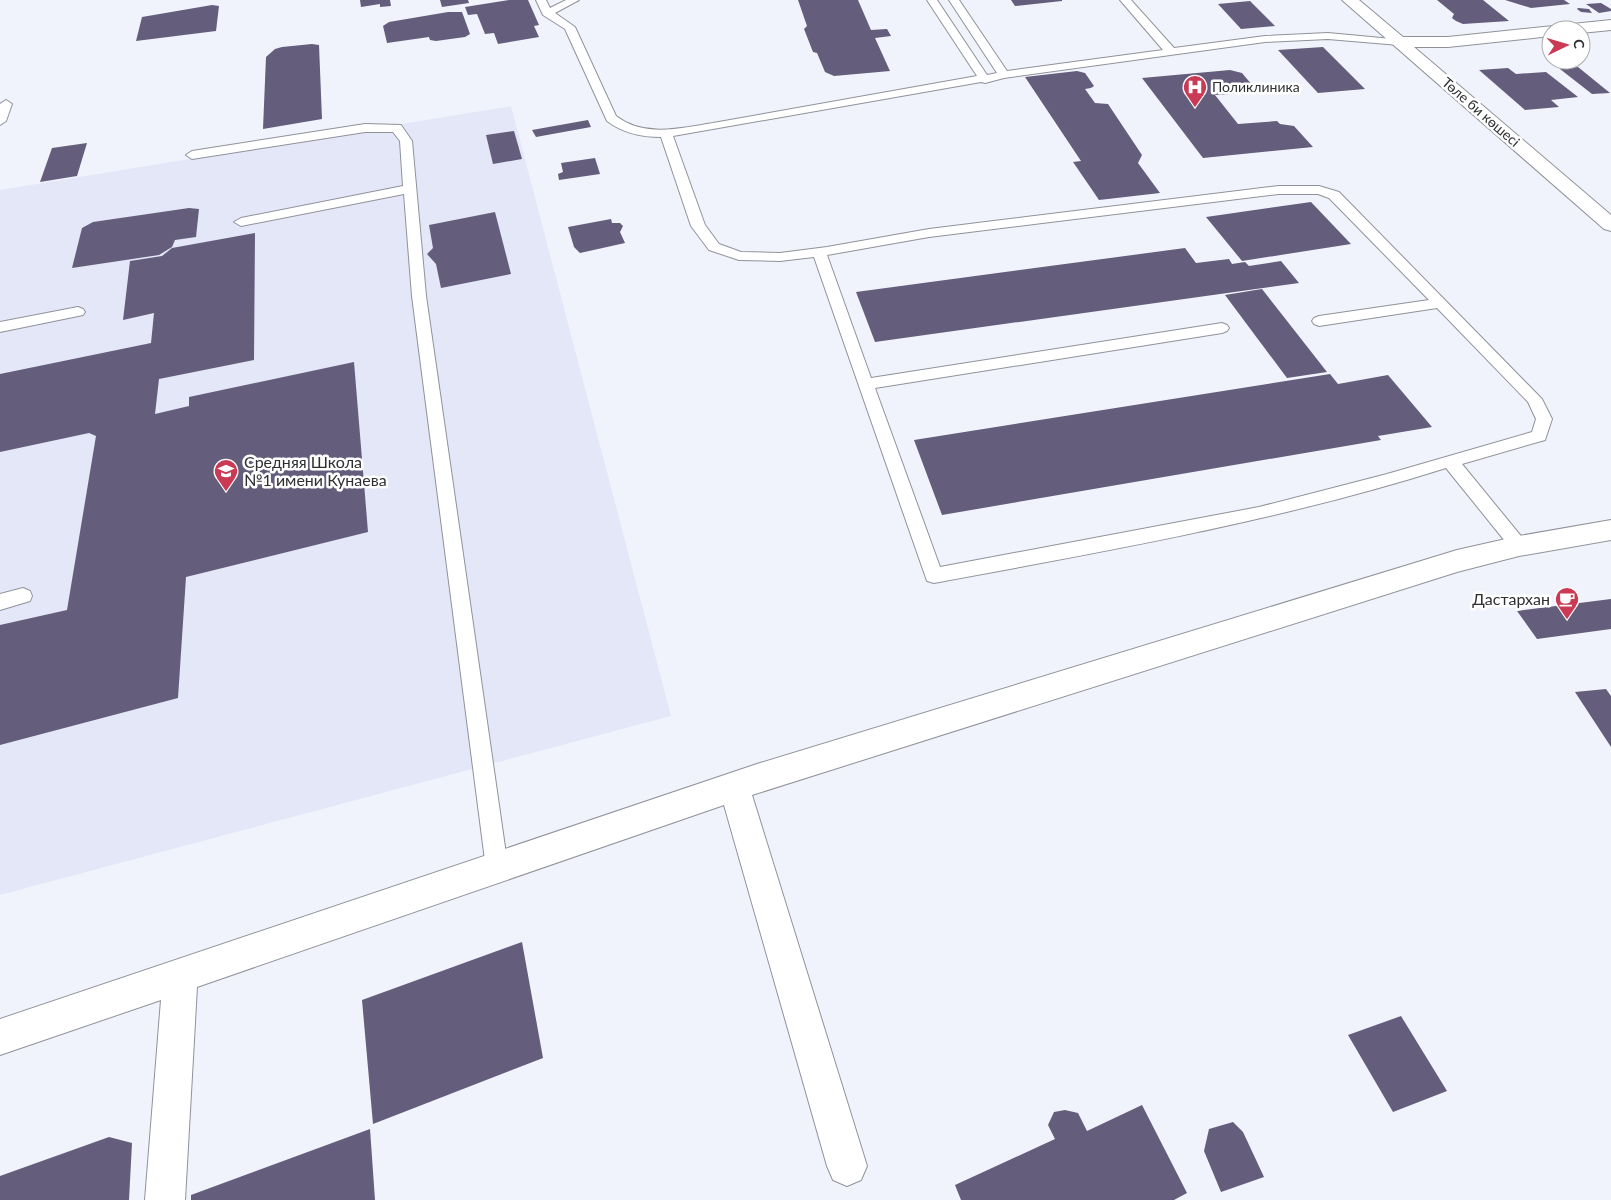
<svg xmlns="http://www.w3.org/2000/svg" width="1611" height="1200" viewBox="0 0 1611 1200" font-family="Lato,sans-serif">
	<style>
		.built { fill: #e4e7f7 }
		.building { fill: #645d7b }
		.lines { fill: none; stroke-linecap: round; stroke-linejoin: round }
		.lane-casing { stroke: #90929a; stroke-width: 2 }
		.street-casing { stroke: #90929a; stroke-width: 2 }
		.lane { fill: #fff; fill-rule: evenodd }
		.street { fill: #fff; fill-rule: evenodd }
		.labels { text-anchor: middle; stroke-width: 5; stroke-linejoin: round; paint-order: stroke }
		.far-poi-label { font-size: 14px; fill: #2e2f32; stroke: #fff; text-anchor: start }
		.far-street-label { font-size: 14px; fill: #2e2f32; stroke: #fff }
		.poi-label { font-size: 16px; fill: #2e2f32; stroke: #fff; text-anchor: start }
	</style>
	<rect width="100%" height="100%" fill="#f1f3fc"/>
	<path class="built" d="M511,106L671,716L0,895V190Z"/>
	<g class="building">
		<path d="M360,0H390L391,6L380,7V4L361,7Z"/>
		<path d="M440,0H468L469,3L442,7Z"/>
		<path d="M509,0H528L539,25L534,26L539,37L498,44L494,33L485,34L477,14L468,15L465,7Z"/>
		<path d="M798,0H858L871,30L887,29L891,36L875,38L890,71L834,76L825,72L817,53L813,52L804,29L807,26Z"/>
		<path d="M1011,0H1062V1L1015,6Z"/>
		<path d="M1437,0H1483L1509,21L1463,24L1456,21L1452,18L1454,14Z"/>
		<path d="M1505,0H1564L1570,4L1531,8Z"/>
		<path d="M1250,1L1275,26L1241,29L1218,4Z"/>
		<path d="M1601,3L1611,9V11L1599,13L1586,4Z"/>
		<path d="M212,5L219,6L216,31L136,41L142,17Z"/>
		<path d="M1578,8L1589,9L1592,13L1581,12L1577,9Z"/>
		<path d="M448,12H462L470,34L465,37L436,41L430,40L429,37L387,43L383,26L389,22Z"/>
		<path d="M312,44L319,45L322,119L263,129L266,57L275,49L282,47Z"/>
		<path d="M1323,47L1365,89L1318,93L1278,50Z"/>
		<path d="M1578,67L1610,93L1592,94L1560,69Z"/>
		<path d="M1508,68L1516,74L1546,72L1578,97L1551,100L1559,107L1525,110L1479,70Z"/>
		<path d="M1230,70L1242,73L1258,92L1215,95L1238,124L1277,121L1280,124L1294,126L1313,147L1203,158L1142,78Z"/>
		<path d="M1077,71L1085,73L1094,86L1091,88L1085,89L1095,103L1108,104L1142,155L1138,163L1160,193L1099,200L1073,162L1081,161L1025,77Z"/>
		<path d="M588,120L591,127L536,137L532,130Z"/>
		<path d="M514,131L522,159L493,164L486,135Z"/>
		<path d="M87,143L77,176L40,182L52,148Z"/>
		<path d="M595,158L600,174L559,180L558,174L563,172L561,163Z"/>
		<path d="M1311,202L1351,244L1242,261L1206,217Z"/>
		<path d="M189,208L199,209L196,237L175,240L172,247L159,255L72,268L82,228L93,222Z"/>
		<path d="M495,212L511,274L441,288L436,264L427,254L433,248L429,225Z"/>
		<path d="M611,219L612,223H620L623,226L620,232L625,243L580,253L574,247L568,227Z"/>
		<path d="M255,233L254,360L159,379L155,414L189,406V397L354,362L368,532L186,577L178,698L0,745V625L67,610L96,436L89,433L0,452V374L151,343L154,313L123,320L130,261L162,256L172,248Z"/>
		<path d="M1185,248L1196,263L1229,259L1232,264L1245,262L1249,266L1281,261L1299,283L875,342L856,292Z"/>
		<path d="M1262,289L1327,372L1287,378L1225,295Z"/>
		<path d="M1330,374L1338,384L1388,375L1432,427L1378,436L1381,440L942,515L914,440Z"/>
		<path d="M1611,599V629L1537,639L1517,611Z"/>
		<path d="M1606,689L1611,696V747L1575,692Z"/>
		<path d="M522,942L543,1058L373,1124L362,1000Z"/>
		<path d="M1401,1016L1447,1091L1393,1112L1348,1035Z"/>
		<path d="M1142,1105L1187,1193L1174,1200H961L955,1185L1055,1139L1048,1125L1054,1112L1065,1110L1078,1113L1087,1131Z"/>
		<path d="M1233,1122L1243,1132L1264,1177L1221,1192L1204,1151L1209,1129Z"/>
		<path d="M370,1129L375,1200H191V1195Z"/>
		<path d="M109,1137L132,1143L129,1200H0V1176Z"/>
	</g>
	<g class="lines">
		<g class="lane-casing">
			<g id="lane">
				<path d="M536,0H546L550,8L566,0H579L555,13L575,27L616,116C645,138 680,128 713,123L977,76L927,0H937L987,75L997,73L949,0H959L1007,71L1163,50L1120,0H1131L1174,48L1265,36L1328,33L1403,40L1404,42L1399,45L1328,39L1265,42L1004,78L985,83L981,82L673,136L705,225L719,244L741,252L780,253L827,247L929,229L1279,186H1319L1339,192L1542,399L1552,419L1545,440L1462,464L1525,541L1528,546L1525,551L1519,553L1513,551L1446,468C1279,521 1106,551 934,583L927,581L814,257L780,261L739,260L709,250L691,226L661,137C640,137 623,133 607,121L565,29L543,15ZM1279,194H1318L1329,198L1429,300L1319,316L1314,318L1312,321L1314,324L1319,326L1437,308L1528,402L1536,419L1532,432L1387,474L1259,507L940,567L875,388L1222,333L1227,331L1229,328L1227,325L1222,323L871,378L827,255L929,237Z"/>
				<path d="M6,100L12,104L6,121L0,125V104Z"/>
				<path d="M365,124L401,125L412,141L426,296L508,868L505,876L497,879L489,876L486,868L412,296L404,194L241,226L234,222L241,218L403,186L400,141L393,132H365L192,159L186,155L192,151Z"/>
				<path d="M78,307L83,309L85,312L83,315L0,332V322Z"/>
				<path d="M23,588L30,591L32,596L30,601L0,610V594Z"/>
			</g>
		</g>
		<g class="street-casing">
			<g id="street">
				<path d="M1342,0H1359L1403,37H1448L1611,20V30L1581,33V30H1551V36L1448,47H1414L1611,215V231L1604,229Z"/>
				<path d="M1611,520V540L1519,556L1457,572L752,795L867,1166L861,1180L847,1186L833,1180L827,1166L724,805L197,987L185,1200H145L161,1000L0,1055V1019L757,764L1457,550L1519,536Z"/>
			</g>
		</g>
		<use href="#lane" class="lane"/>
		<use href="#street" class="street"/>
	</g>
	<defs>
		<g id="hospital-pin" transform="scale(1.25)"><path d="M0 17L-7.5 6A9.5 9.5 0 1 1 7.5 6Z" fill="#ca3a54" stroke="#fff"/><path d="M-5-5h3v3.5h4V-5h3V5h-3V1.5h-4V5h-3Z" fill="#fff"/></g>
		<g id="school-pin" transform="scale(1.25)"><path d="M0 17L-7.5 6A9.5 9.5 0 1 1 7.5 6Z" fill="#ca3a54" stroke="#fff"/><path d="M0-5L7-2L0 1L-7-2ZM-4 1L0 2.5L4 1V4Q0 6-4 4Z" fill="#fff"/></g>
		<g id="cafe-pin" transform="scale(1.25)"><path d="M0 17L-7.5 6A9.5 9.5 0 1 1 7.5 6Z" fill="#ca3a54" stroke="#fff"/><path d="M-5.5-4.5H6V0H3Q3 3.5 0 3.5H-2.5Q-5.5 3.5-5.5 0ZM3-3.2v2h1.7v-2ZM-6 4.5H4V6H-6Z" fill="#fff"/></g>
	</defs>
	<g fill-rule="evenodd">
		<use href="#hospital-pin" x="1195" y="87"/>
		<use href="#school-pin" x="226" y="471"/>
		<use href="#cafe-pin" x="1567" y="599"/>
	</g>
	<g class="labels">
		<g class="far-poi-label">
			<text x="1212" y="92">Поликлиника</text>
		</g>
		<g class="far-street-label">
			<text transform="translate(1481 112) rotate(41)" y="5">Төле би көшесі</text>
		</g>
		<g class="poi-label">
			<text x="244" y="468">Средняя Школа<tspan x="244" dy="18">№1 имени Кунаева</tspan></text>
			<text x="1550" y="605" text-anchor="end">Дастархан</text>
		</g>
	</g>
	<g transform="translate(1566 45) rotate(85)"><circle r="24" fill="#ffffff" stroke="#abacad"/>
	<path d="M0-4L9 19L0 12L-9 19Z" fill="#ca3a54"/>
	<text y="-8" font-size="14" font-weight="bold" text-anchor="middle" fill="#2e2f32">С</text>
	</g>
</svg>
